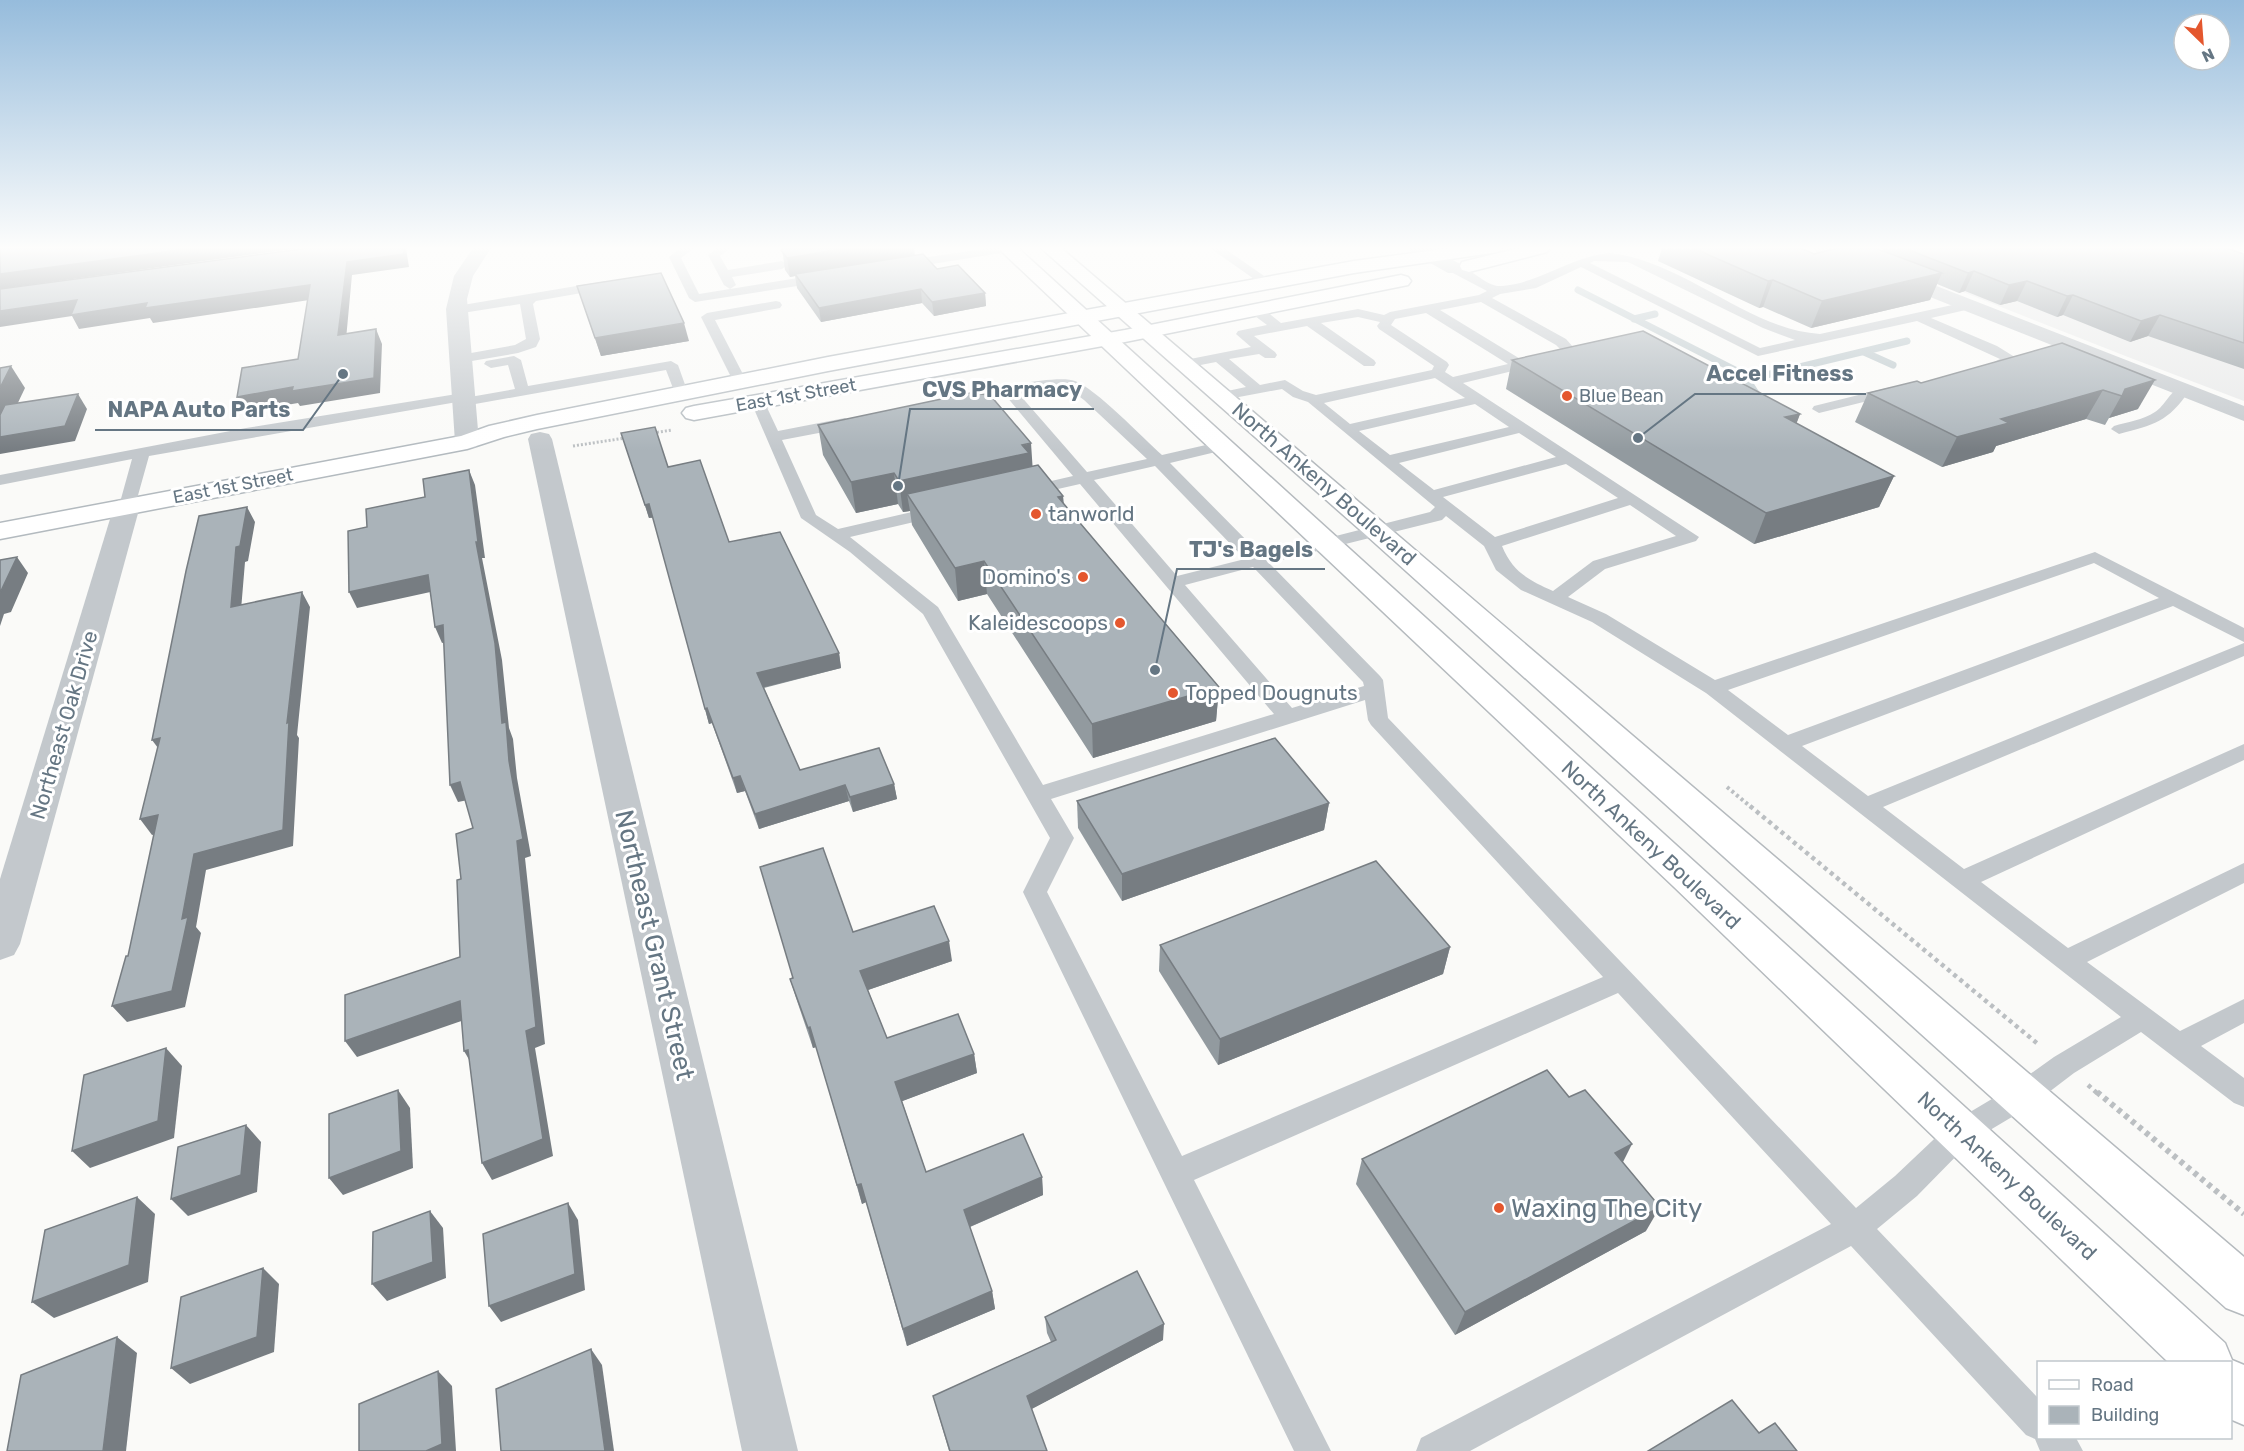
<svg xmlns="http://www.w3.org/2000/svg" width="2244" height="1451" viewBox="0 0 2244 1451" font-family="Rubik,sans-serif">
	<style>
		.built { fill: #e8e9e9 }
		.lines { fill: none; stroke-linecap: round; stroke-linejoin: round }
		.stream-far1 { stroke: #bbc7cb; stroke-width: 7 }
		.stream { stroke: #bbc7cb; stroke-width: 8 }
		.secondary-casing { stroke: #b3babf; stroke-width: 3 }
		.primary-casing { stroke: #b5babe; stroke-width: 3 }
		.path-far3 { stroke: #bbbfc2; stroke-width: 3; stroke-dasharray: 2 2; stroke-linecap: butt }
		.path-far2 { stroke: #bbbfc2; stroke-width: 4; stroke-dasharray: 3 3; stroke-linecap: butt }
		.path-far1 { stroke: #bbbfc2; stroke-width: 4.5; stroke-dasharray: 4 4; stroke-linecap: butt }
		.path { stroke: #bbbfc2; stroke-width: 6; stroke-dasharray: 4.5 4.5; stroke-linecap: butt }
		.lane { fill: #c3c8cc; fill-rule: evenodd }
		.street { fill: #c3c8cc; fill-rule: evenodd }
		.secondary { fill: #fff; fill-rule: evenodd }
		.primary { fill: #fff; fill-rule: evenodd }
		.wall { fill: #929a9f }
		.shaded-wall { fill: #777d82 }
		.building { fill: #aab3b9; stroke: #777d82; stroke-width: 1.5 }
		.poi-dot { fill: #e4572e; stroke: #fff; stroke-width: 2 }
		.labels { text-anchor: middle; stroke-width: 6; stroke-linejoin: round; paint-order: stroke }
		.far-street-label { font-size: 18px; fill: #657683; stroke: #fff }
		.far-poi-label { font-size: 18px; fill: #657683; stroke: #fff; text-anchor: start }
		.street-label { font-size: 21px; fill: #657683; stroke: #fff }
		.poi-label { font-size: 21px; fill: #657683; stroke: #fff; text-anchor: start }
		.near-street-label { font-size: 26px; fill: #657683; stroke: #fff }
		.near-poi-label { font-size: 26px; fill: #657683; stroke: #fff; text-anchor: start }
		.leader { fill: none; stroke: #657683; stroke-width: 2 }
		.callout-dot { fill: #657683; stroke: #fff; stroke-width: 2 }
		.callout-label { font-size: 22px; text-anchor: middle; font-weight: bold; fill: #657683; stroke: #fff; stroke-width: 6; stroke-linejoin: round; paint-order: stroke }
	</style>
	<rect width="100%" height="100%" fill="#fafaf8"/>
	<path class="built" d="M1851,248H2244V401L2128,357Z"/>
	<g class="lines">
		<g class="stream-far1">
			<path d="M1578,290L1747,376H1762L1907,341"/>
			<path d="M1634,319L1655,314"/>
			<path d="M1864,352L1893,365"/>
			<path d="M1744,375L1757,395"/>
		</g>
		<path class="stream" d="M1756,394L1762,399"/>
		<g class="secondary-casing">
			<g id="secondary">
				<path d="M1451,248H1501L1498,252L1492,253L1354,273L828,371L537,429L504,437L467,449L0,539V523L461,436L489,426L537,415L828,357L1354,261Z"/>
				<path d="M1519,248H1550L1547,252L1469,272L1462,270L1460,266L1462,262Z"/>
				<path d="M1401,275L1408,277L1411,281L1408,285L1125,342L694,420L686,418L682,413L686,408L694,406L1125,330Z"/>
			</g>
		</g>
		<g class="primary-casing">
			<g id="primary">
				<path d="M998,248H1018L2225,1343L2232,1360L2244,1365V1425L2230,1419V1362H2168L1673,886Z"/>
				<path d="M1041,248H1061L2244,1257V1315L2226,1308L1367,536Z"/>
			</g>
		</g>
		<g class="path-far3">
			<path d="M653,433L672,430"/>
			<path d="M573,446L625,438"/>
		</g>
		<path class="path-far2" d="M1727,787L1751,807"/>
		<g class="path-far1">
			<path d="M1750,806L2038,1044"/>
			<path d="M2088,1085L2098,1094"/>
		</g>
		<path class="path" d="M2097,1092L2244,1214"/>
		<g class="lane">
			<path d="M680,248H694L681,258L699,294L823,274L829,278L823,282L695,302L689,298L669,257Z"/>
			<path d="M717,248H731L720,256L728,270L782,261L788,265L782,269L732,277L736,285L730,289L724,285L708,255Z"/>
			<path d="M990,248L1013,249L1007,252L901,269L895,265L901,261Z"/>
			<path d="M1210,248H1224L1274,283L1268,287L1264,286Z"/>
			<path d="M1610,253C1684,261 1749,330 1820,334L1966,302L1970,303L1972,306L1970,309L1931,318L1997,346L2018,359L1994,371H1984L1982,368L2000,359L1917,321L1758,356L1581,267L1536,288L1500,294L1492,298L1566,339L1574,348L1570,357L1463,383L1699,537L1696,541L1605,569L1568,597L1606,614L1715,680L2095,552L2244,628V642L2173,606L1802,746L1868,796L2244,643V656L1883,807L1964,869L2244,744V760L1981,882L2068,948L2244,863V883L2087,962L2180,1031L2244,999V1023L2201,1046L2244,1078V1107L2234,1103L2141,1032L2074,1073L2032,1105L1970,1142L1917,1196L1877,1229L2038,1398V1438H2076L2083,1451H2040L2035,1439L2026,1435L1851,1246L1470,1451H1416L1421,1438L1831,1224L1618,993L1194,1180L1331,1451H1294L1023,892L1050,838L923,614L850,552L801,518L751,402L753,399H763L778,431L845,418L853,423L845,428L782,440L816,515L838,529L938,506L944,507L946,511L944,515L850,537L938,607L1043,785L1274,714L1080,484L1027,496L1021,494L1019,491L1021,488L1073,476L1006,396L962,404L957,403L955,400L957,397C979,391 1056,374 1075,381C1095,388 1143,438 1162,455L1219,442L1224,444L1227,447L1224,450L1170,463L1261,555L1430,512L1435,507L1308,402L1293,397L1282,389L1223,400L1218,399L1216,396L1218,393L1246,387L1216,362L1185,368L1180,367L1178,364L1180,361L1251,347L1236,334L1238,331L1267,325L1251,313L1250,310L1251,307H1261L1281,323L1358,309L1384,315L1390,312L1479,295L1487,291L1451,272V266C1469,263 1485,288 1502,286C1541,283 1571,256 1610,253ZM1594,261L1628,262L1763,328L1795,340L1760,348L1590,263ZM1481,302L1556,345L1560,349L1559,351L1522,360L1440,310ZM1426,313L1508,364L1453,377L1445,372L1449,365L1447,362L1391,325L1395,319ZM1358,317L1380,322L1377,326L1379,329L1434,366L1432,370L1316,395L1303,391L1285,380L1260,385L1229,359L1259,354L1265,358H1275L1277,355L1275,352L1254,336L1307,326L1364,366H1374L1376,363L1374,360L1321,323ZM1435,378L1465,398L1350,424L1324,403ZM1068,388L1084,400L1147,459L1087,472L1019,394L1043,389ZM1475,404L1509,427L1390,455L1359,431ZM1519,433L1556,457L1434,490L1399,463ZM1566,464L1618,498L1495,537L1443,497ZM1155,466L1157,468L1245,559L1177,576L1094,480ZM1630,505L1676,536L1593,561L1553,591C1527,579 1513,572 1502,546ZM1446,516L1484,546L1496,570L1521,590L1592,622L1706,693L2121,1017L2054,1057L2012,1087L1950,1124L1895,1176L1856,1208L1388,718L1383,680L1380,676L1269,563L1442,520ZM2094,563L2159,598L1788,735L1728,690ZM1253,567L1363,682L1364,686L1292,708L1185,585ZM1365,700L1368,720L1371,725L1603,977L1182,1156L1047,892L1074,838L1051,799Z"/>
			<path d="M606,281L610,282V288L536,301L533,304L540,339L536,347L518,353L460,363L453,359L460,355L515,345L526,339L520,304L456,314L451,313L450,310L451,307Z"/>
			<path d="M776,301L780,302L782,305L780,308L715,320L747,382L745,385H735L701,317L707,313Z"/>
			<path d="M514,356L521,360L528,386L671,361L678,365L688,393L686,396H676L666,370L464,406L457,402L149,456L135,506L127,511L119,506L132,459L0,485V475L246,428L463,393L470,397L515,389L508,365L491,368L484,364L486,361Z"/>
			<path d="M1891,387L1896,388L1898,391L1896,394L1819,413L1812,409L1814,406Z"/>
			<path d="M2182,387L2189,391C2168,422 2154,425 2119,434L2111,429L2114,426C2127,422 2143,420 2155,412C2165,406 2171,389 2182,387Z"/>
		</g>
		<g class="street">
			<path d="M473,248H491L473,276L467,299L479,442L476,447L467,449L458,447L455,442L446,309L454,276Z"/>
			<path d="M1408,248H1431L1462,265L1464,269L1462,273H1448L1411,252Z"/>
			<path d="M1813,248H1839L2244,406V421L1816,252Z"/>
			<path d="M540,432L549,434L552,439L798,1451H742L528,439L531,434Z"/>
			<path d="M127,498L136,500L140,506L20,944L14,955L0,960V879L114,506L118,500Z"/>
		</g>
		<use href="#secondary" class="secondary"/>
		<use href="#primary" class="primary"/>
	</g>
	<g class="wall">
		<path d="M782,248H914V256L937,269L985,293L986,306L934,316L922,303L821,322L797,288L795,276L790,277L785,270Z"/>
		<path d="M1662,248H1801L1814,254L1882,251L1883,248H2226L2244,254V369L2148,336L2130,342L2063,315L2057,317L2017,301L2000,305L1965,291L1959,293L1937,284L1930,300L1811,328L1763,307L1759,308L1658,261Z"/>
		<path d="M577,286L689,341L601,356Z"/>
		<path d="M2062,343L2138,409L2109,418L2105,425L2086,419L1996,446L1993,452L1942,467L1855,422L1868,393L1921,383Z"/>
		<path d="M1512,360L1800,414L1796,424L1894,476L1879,507L1754,544L1506,389Z"/>
		<path d="M818,425L1032,466L1063,496L1064,504L1219,687L1216,721L1093,758L987,594L958,601L912,525L910,511L903,512L898,504L856,513L823,455Z"/>
		<path d="M621,433L668,467L729,542L839,653L841,668L764,688L800,770L894,784L897,799L853,812L849,801L759,829L745,791L737,793L712,723L709,724L653,518H649Z"/>
		<path d="M1077,801L1329,803L1324,830L1122,901L1078,828Z"/>
		<path d="M853,932L952,961L868,990L887,1038L974,1054L977,1073L902,1101L926,1172L1042,1177L1043,1195L970,1227L992,1291L995,1309L907,1346L866,1202L862,1204L816,1047L813,1048L796,998L790,979Z"/>
		<path d="M1160,945L1450,947L1443,974L1218,1065L1159,971Z"/>
		<path d="M1362,1159L1623,1162L1646,1231L1455,1335L1356,1184Z"/>
		<path d="M1045,1317L1163,1340L1031,1409L1047,1451H949L933,1396L1051,1342L1047,1333Z"/>
	</g>
	<g class="shaded-wall">
		<path d="M195,248H299L0,289V274Z"/>
		<path d="M403,248H406L409,267L352,275L345,350L338,335L347,262Z"/>
		<path d="M849,248H914L915,258L795,274V276L790,277L787,258Z"/>
		<path d="M1974,271L1965,291L1959,293L1968,273Z"/>
		<path d="M1942,273L1930,300L1811,328L1822,301Z"/>
		<path d="M1773,280L1763,307L1759,308L1768,281Z"/>
		<path d="M2027,281L2017,301L2000,305L2009,285Z"/>
		<path d="M310,285L316,299L153,323L150,318L79,329L72,316L0,327V311L77,300L147,303Z"/>
		<path d="M921,289L922,303L821,322L819,308Z"/>
		<path d="M985,293L986,306L934,316L932,302Z"/>
		<path d="M2073,295L2063,315L2057,317L2067,296Z"/>
		<path d="M2160,315L2148,336L2130,342L2141,321Z"/>
		<path d="M684,323L689,341L601,356L595,338Z"/>
		<path d="M376,329L382,344L380,393L300,406L298,403L245,412L237,397Z"/>
		<path d="M11,366L25,388L3,434L0,435V388Z"/>
		<path d="M2155,380L2138,409L2109,418L2125,389Z"/>
		<path d="M2103,390L2086,419L1996,446L1993,452L1942,467L1957,437L2001,419Z"/>
		<path d="M78,394L87,409L75,441L0,454V437Z"/>
		<path d="M1800,414L1789,443L1785,417Z"/>
		<path d="M1031,443L1033,473L907,494L910,511L903,512L899,481Z"/>
		<path d="M469,470L475,485L485,558H482L502,660L509,728L513,739L517,778L531,856L525,858L545,1044L535,1048L553,1156L492,1180L482,1163L526,1031L502,723L476,542Z"/>
		<path d="M894,473L898,504L856,513L851,482Z"/>
		<path d="M1894,476L1879,507L1754,544L1766,513Z"/>
		<path d="M1063,496L1064,527L1058,497Z"/>
		<path d="M649,504L653,517L649,518L645,505Z"/>
		<path d="M247,507L255,522L248,561L245,562L240,622L231,607L236,547Z"/>
		<path d="M17,557L28,573L11,612L4,614L0,626V593Z"/>
		<path d="M984,561L987,594L958,601L955,568Z"/>
		<path d="M428,575L435,591L357,608L349,592Z"/>
		<path d="M302,592L310,607L297,735L299,738L293,846L206,870L196,927L201,933L185,1007L127,1022L112,1006L182,919L194,854L287,723Z"/>
		<path d="M443,625L450,641L442,643L435,627Z"/>
		<path d="M839,653L841,668L761,688L757,673Z"/>
		<path d="M1219,687L1216,721L1093,758L1092,724Z"/>
		<path d="M707,708L712,723L709,724L705,709Z"/>
		<path d="M160,738L164,756L152,740Z"/>
		<path d="M740,776L745,791L737,793L733,778Z"/>
		<path d="M460,782L468,800L458,802L450,785Z"/>
		<path d="M894,784L897,799L853,812L850,797Z"/>
		<path d="M845,785L849,801L759,829L755,814Z"/>
		<path d="M1329,803L1324,830L1122,901V874Z"/>
		<path d="M158,815L170,831L152,835L140,819Z"/>
		<path d="M949,941L952,961L865,991L860,971Z"/>
		<path d="M1450,947L1443,974L1218,1065L1220,1039Z"/>
		<path d="M460,1001L470,1018L357,1057L345,1041Z"/>
		<path d="M810,1027L816,1047L813,1048L808,1028Z"/>
		<path d="M166,1048L182,1066L174,1138L90,1168L72,1151Z"/>
		<path d="M468,1050L474,1068L464,1051Z"/>
		<path d="M974,1054L977,1073L900,1102L895,1082Z"/>
		<path d="M398,1090L410,1108L413,1168L343,1195L329,1178Z"/>
		<path d="M246,1125L261,1142L257,1192L188,1216L171,1199Z"/>
		<path d="M1632,1144L1619,1170L1615,1153Z"/>
		<path d="M1042,1177L1043,1195L967,1228L964,1210Z"/>
		<path d="M861,1184L866,1202L862,1204L857,1185Z"/>
		<path d="M137,1197L155,1214L148,1282L54,1318L32,1302Z"/>
		<path d="M568,1203L578,1220L585,1290L501,1322L489,1306Z"/>
		<path d="M1660,1207L1646,1231L1455,1335L1465,1312Z"/>
		<path d="M430,1211L443,1228L446,1278L387,1301L372,1284Z"/>
		<path d="M263,1268L279,1284L274,1352L190,1384L171,1368Z"/>
		<path d="M992,1291L995,1309L907,1346L903,1329Z"/>
		<path d="M1164,1324L1163,1340L1028,1411L1027,1396Z"/>
		<path d="M117,1337L137,1353L126,1451H103Z"/>
		<path d="M591,1349L602,1365L614,1451H605Z"/>
		<path d="M438,1371L452,1386L456,1451H426Z"/>
	</g>
	<g class="building">
		<path d="M0,248H195L0,274Z"/>
		<path d="M308,248H403L404,254L347,262L338,335L376,329L374,378L292,391L293,387L237,397L242,368L298,359L310,285L145,308L147,303L71,315L77,300L0,311V289Z"/>
		<path d="M783,248H849L787,258L781,250Z"/>
		<path d="M1693,248H1801L1814,254L1837,248H1875L1942,273L1822,301L1773,280L1768,281Z"/>
		<path d="M1904,248H2226L2244,254V343L2160,315L2141,321L2073,295L2067,296L2027,281L2009,285L1974,271L1968,273Z"/>
		<path d="M923,254L937,269L958,265L985,293L932,302L921,289L819,308L795,274Z"/>
		<path d="M661,273L684,323L595,338L577,286Z"/>
		<path d="M1643,331L1800,414L1785,417L1894,476L1766,513L1512,360Z"/>
		<path d="M2062,343L2155,380L2125,389L2122,396L2103,390L2001,419L2009,423L1957,437L1868,393L1917,381L1921,383Z"/>
		<path d="M11,366L0,388V368Z"/>
		<path d="M970,393L990,395L1031,443L1022,445L1029,453L899,481L894,473L851,482L818,425Z"/>
		<path d="M78,394L65,426L0,437V415L5,405Z"/>
		<path d="M655,427L668,467L700,460L729,542L780,532L839,653L757,673L800,770L879,748L894,784L850,797L845,785L755,814L740,776L733,778L707,708L705,709L649,504L645,505L621,433Z"/>
		<path d="M1038,465L1063,496L1058,497L1219,687L1092,724L984,561L955,568L907,494Z"/>
		<path d="M469,470L478,542H476L495,643L502,723L506,722L509,761L523,839L517,841L536,1027L526,1031L543,1139L482,1163L468,1050L464,1051L460,1001L345,1041V995L460,957L457,880L461,879L456,834L473,828L460,782L450,785L443,625L435,627L428,575L349,592L348,531L367,527L366,509L425,497L423,479Z"/>
		<path d="M247,507L240,546L236,547L231,607L302,592L287,723L289,722L283,830L194,854L182,919L188,917L172,991L112,1006L126,956H128L158,815L140,819L160,738L152,740L186,571L199,516Z"/>
		<path d="M17,557L0,593V560Z"/>
		<path d="M1275,738L1329,803L1122,874L1077,801Z"/>
		<path d="M823,848L853,932L934,906L949,941L860,971L887,1038L958,1014L974,1054L895,1082L926,1172L1023,1134L1042,1177L964,1210L992,1291L903,1329L861,1184L857,1185L810,1027L808,1028L790,979L793,978L760,867Z"/>
		<path d="M1376,861L1450,947L1220,1039L1160,945Z"/>
		<path d="M166,1048L158,1121L72,1151L84,1075Z"/>
		<path d="M1547,1070L1569,1097L1585,1090L1632,1144L1615,1153L1660,1207L1465,1312L1362,1159Z"/>
		<path d="M398,1090L401,1151L329,1178V1114Z"/>
		<path d="M246,1125L241,1175L171,1199L178,1147Z"/>
		<path d="M137,1197L129,1265L32,1302L45,1230Z"/>
		<path d="M568,1203L575,1274L489,1306L483,1234Z"/>
		<path d="M430,1211L433,1262L372,1284L373,1232Z"/>
		<path d="M263,1268L257,1337L171,1368L181,1297Z"/>
		<path d="M1137,1271L1164,1324L1027,1396L1047,1451H950L933,1396L1056,1340L1045,1317Z"/>
		<path d="M117,1337L103,1451H7L21,1375Z"/>
		<path d="M591,1349L605,1451H501L496,1389Z"/>
		<path d="M438,1371L442,1444L426,1451H359V1404Z"/>
		<path d="M1732,1400L1759,1433L1775,1423L1797,1451H1648Z"/>
	</g>
	<linearGradient id="sky" x2="0" y2="1"><stop stop-color="#96bcdc"/><stop offset="0.55" stop-color="#fdfdfc"/><stop offset="1" stop-color="#fdfdfc" stop-opacity="0"/></linearGradient>
	<rect width="2244" height="451" fill="url(#sky)"/>
	<g class="poi-dot">
		<circle cx="1567" cy="396" r="6"/>
		<circle cx="1036" cy="514" r="6"/>
		<circle cx="1083" cy="577" r="6"/>
		<circle cx="1120" cy="623" r="6"/>
		<circle cx="1173" cy="693" r="6"/>
		<circle cx="1499" cy="1208" r="6"/>
	</g>
	<g class="labels">
		<g class="far-street-label">
			<text transform="translate(796 395) rotate(-10)" y="6">East 1st Street</text>
			<text transform="translate(233 486) rotate(-11)" y="6">East 1st Street</text>
		</g>
		<g class="far-poi-label">
			<text x="1579" y="402">Blue Bean</text>
		</g>
		<g class="street-label">
			<text transform="translate(1324 484) rotate(41)" y="7">North Ankeny Boulevard</text>
			<text transform="translate(64 725) rotate(-74)" y="7">Northeast Oak Drive</text>
			<text transform="translate(1651 845) rotate(43)" y="7">North Ankeny Boulevard</text>
			<text transform="translate(2007 1176) rotate(43)" y="7">North Ankeny Boulevard</text>
		</g>
		<g class="poi-label">
			<text x="1048" y="521">tanworld</text>
			<text x="1071" y="584" text-anchor="end">Domino's</text>
			<text x="1108" y="630" text-anchor="end">Kaleidescoops</text>
			<text x="1185" y="700">Topped Dougnuts</text>
		</g>
		<g class="near-street-label">
			<text transform="translate(655 945) rotate(77)" y="9">Northeast Grant Street</text>
		</g>
		<g class="near-poi-label">
			<text x="1511" y="1217">Waxing The City</text>
		</g>
	</g>
	<path class="leader" d="M1638 438L1695 394H1866M898 486L910 409H1094M343 374L303 430H95M1155 670L1177 569H1325"/>
	<g class="callout-dot">
		<circle cx="1638" cy="438" r="6"/>
		<circle cx="898" cy="486" r="6"/>
		<circle cx="343" cy="374" r="6"/>
		<circle cx="1155" cy="670" r="6"/>
	</g>
	<g class="callout-label">
		<text x="1780" y="381">Accel Fitness</text>
		<text x="1002" y="397">CVS Pharmacy</text>
		<text x="199" y="417">NAPA Auto Parts</text>
		<text x="1251" y="557">TJ's Bagels</text>
	</g>
	<rect x="2037" y="1361" width="195" height="78" fill="#ffffff" stroke="#c1c8cd" stroke-width="1.5"/>
	<rect x="2049" y="1380" width="30" height="9" fill="#ffffff" stroke="#c1c8cd" stroke-width="1.5"/>
	<text x="2091" y="1391" font-size="18" fill="#657683">Road</text>
	<rect x="2049" y="1406" width="30" height="18" fill="#aab3b9" stroke="#c1c8cd" stroke-width="1.5"/>
	<text x="2091" y="1421" font-size="18" fill="#657683">Building</text>
	<g transform="translate(2202 42) rotate(155)"><circle r="28" fill="#ffffff" stroke="#c1c8cd" stroke-width="1.5"/>
	<path d="M0-4.5L10 22L0 15L-10 22Z" fill="#e4572e"/>
	<text y="-9" font-size="16" font-weight="bold" text-anchor="middle" fill="#657683">N</text>
	</g>
</svg>
